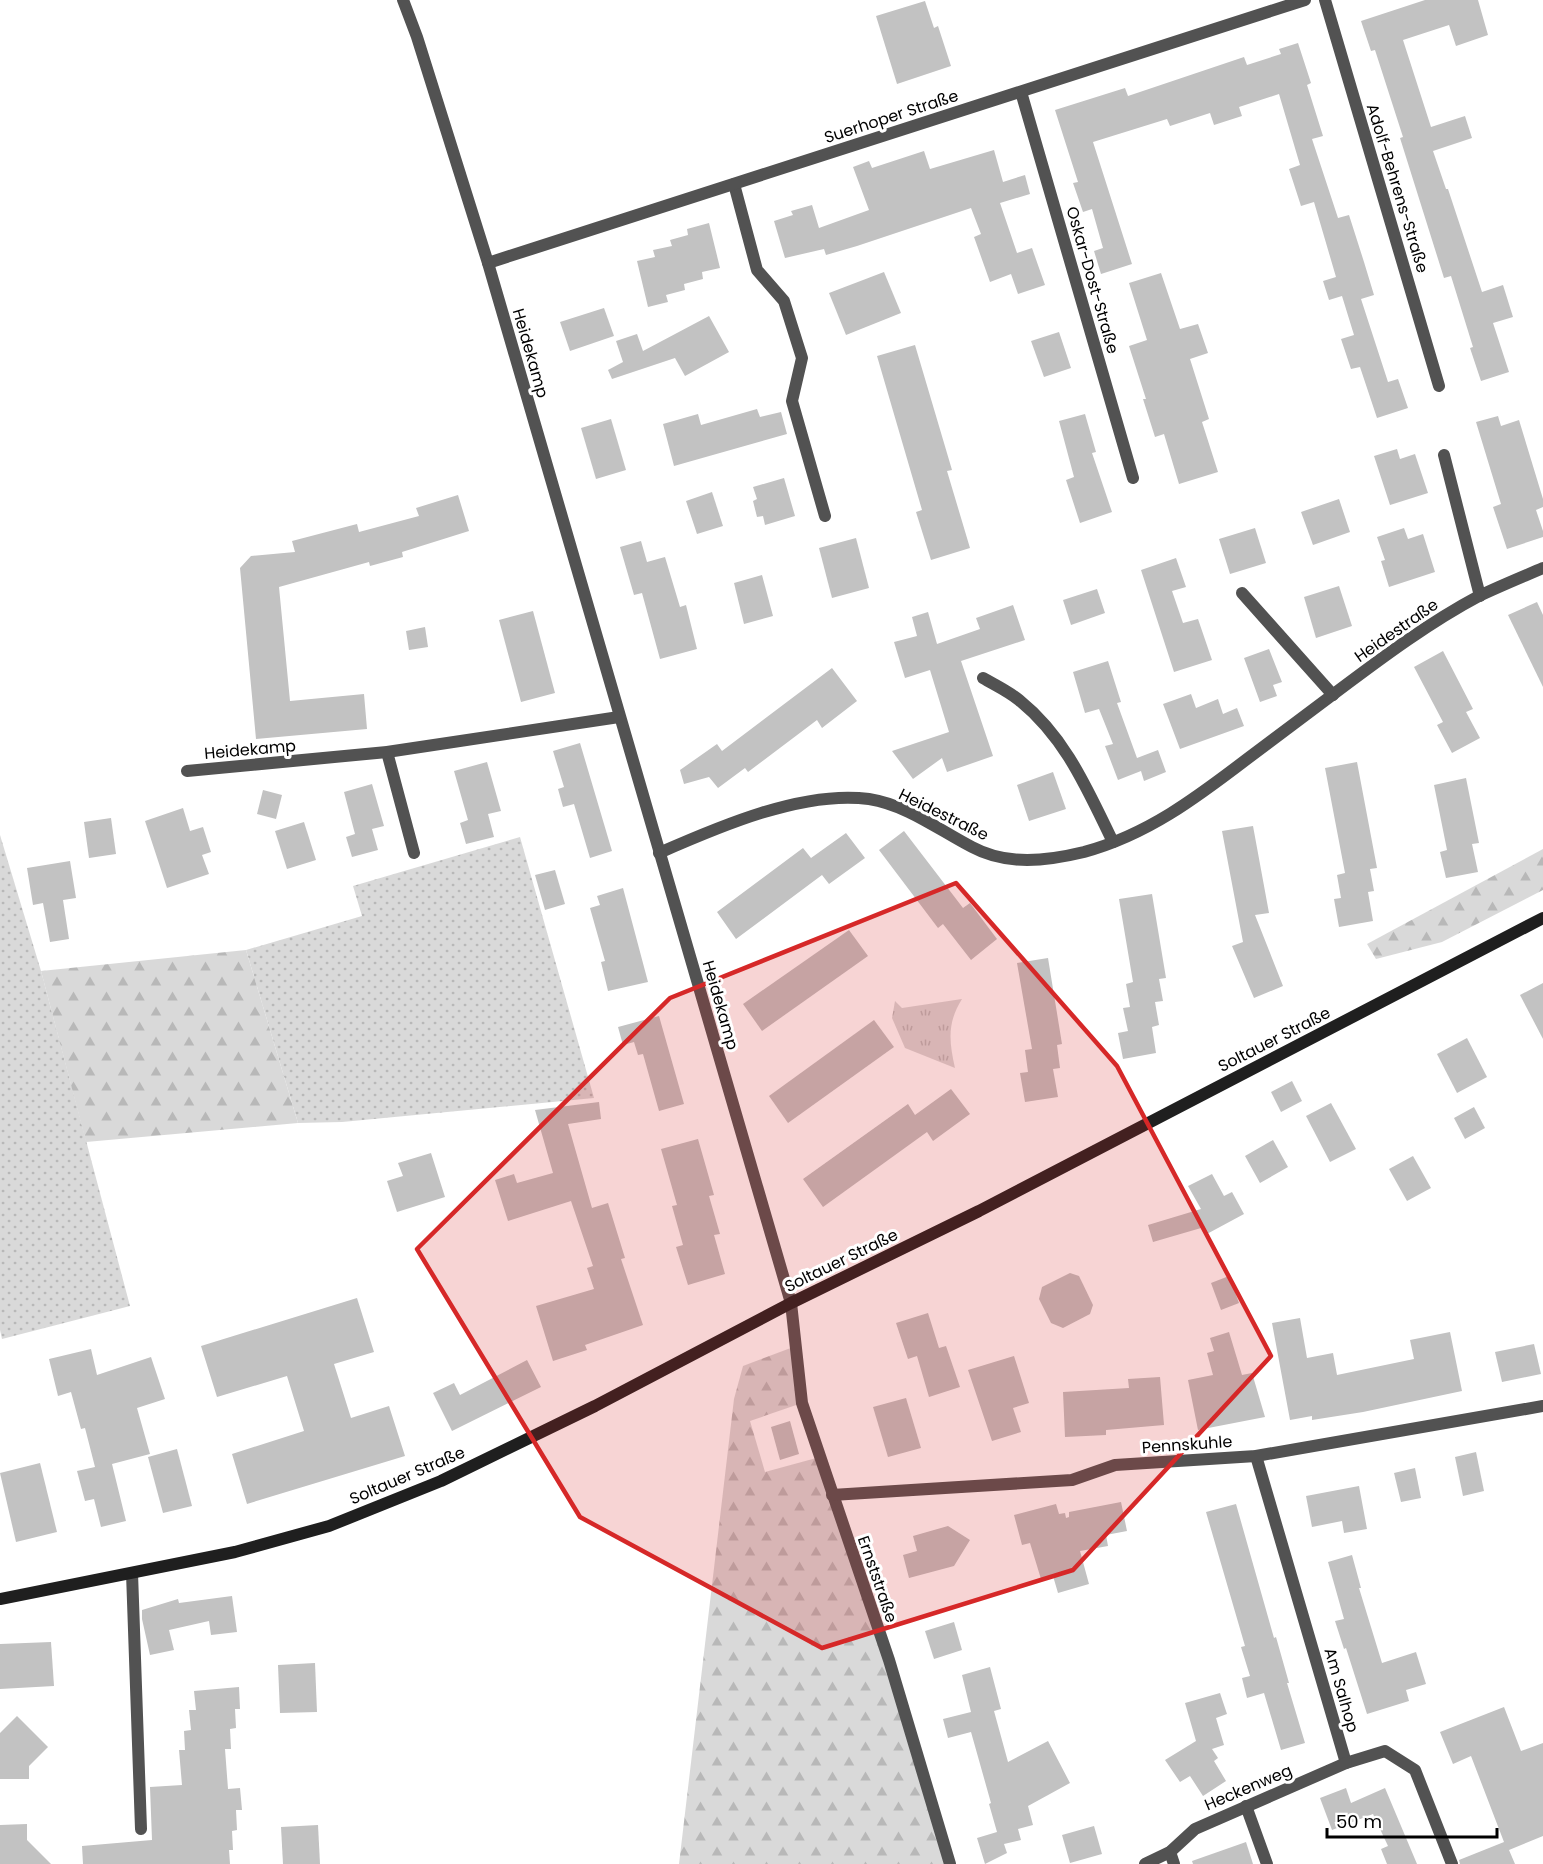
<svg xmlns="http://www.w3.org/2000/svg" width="1543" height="1864" viewBox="0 0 1543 1864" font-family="Poppins,sans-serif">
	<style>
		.grass { fill: url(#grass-dots) }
		.forest { fill: url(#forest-firs) }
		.park { fill: url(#park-tufts) }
		.building { fill: #c2c2c2 }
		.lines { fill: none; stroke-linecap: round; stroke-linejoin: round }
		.street { stroke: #525252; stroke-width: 12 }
		.secondary { stroke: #1f1f1f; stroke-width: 12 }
		.marked { fill: #d62828; fill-opacity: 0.2; stroke: #d62828; stroke-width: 4.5; stroke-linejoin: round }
		.labels { text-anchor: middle; stroke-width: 6; stroke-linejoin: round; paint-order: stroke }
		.street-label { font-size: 16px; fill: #000; stroke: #fff }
	</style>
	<defs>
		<pattern id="grass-dots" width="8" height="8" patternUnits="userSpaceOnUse" patternTransform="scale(1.5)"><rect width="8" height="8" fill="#d9d9d9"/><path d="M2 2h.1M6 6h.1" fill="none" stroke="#b8b8b8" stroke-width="1.8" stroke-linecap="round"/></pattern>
		<pattern id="forest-firs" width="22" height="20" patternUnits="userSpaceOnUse" patternTransform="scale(1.5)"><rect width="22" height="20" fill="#d9d9d9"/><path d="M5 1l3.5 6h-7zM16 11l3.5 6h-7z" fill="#b8b8b8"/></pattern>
		<pattern id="park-tufts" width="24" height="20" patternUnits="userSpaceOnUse" patternTransform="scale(1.5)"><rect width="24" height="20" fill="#d9d9d9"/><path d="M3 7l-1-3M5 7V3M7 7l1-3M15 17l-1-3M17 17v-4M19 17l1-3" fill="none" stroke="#b8b8b8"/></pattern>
	</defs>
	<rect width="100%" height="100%" fill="#fff"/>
	<g class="grass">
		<path d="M0,835L41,971L130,1306L2,1339L0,1330Z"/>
		<path d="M520,837L594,1098L342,1122L298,1123L246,950L362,916L353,886Z"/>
	</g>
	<g class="forest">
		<path d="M1543,849V890L1442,942L1376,959L1367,944Z"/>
		<path d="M246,950L298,1123L86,1142L41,971Z"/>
		<path d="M796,1346L802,1403L750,1421L765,1472L820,1457L950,1864H679L734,1399L743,1366Z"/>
	</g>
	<path class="park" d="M962,999C947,1023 949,1041 955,1068L905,1048L892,1018L895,1001L902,1008Z"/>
	<g class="building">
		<path d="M1425,0H1478L1488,35L1456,46L1449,25L1403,40L1431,127L1465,116L1472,138L1433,151L1446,189H1448L1482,292L1503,285L1513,317L1493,323L1509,372L1481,381L1470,348L1473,347L1451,276L1444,278L1400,138L1403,137L1375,50L1371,51L1361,21Z"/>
		<path d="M925,1L934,28L938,26L951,66L897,84L876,16Z"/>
		<path d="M1298,43L1311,83L1307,85L1323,136L1312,139L1338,218L1349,215L1364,262L1374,295L1361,299L1388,382L1398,379L1408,408L1377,418L1360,367L1351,369L1341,339L1354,335L1342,296L1329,300L1323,281L1336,277L1314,202L1301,206L1289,169L1300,165L1279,94L1239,107L1242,116L1214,125L1210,113L1170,126L1167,119L1093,142L1132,264L1101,274L1094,251L1103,248L1092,209L1083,212L1073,183L1078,182L1055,110L1125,88L1128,96L1244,57L1247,65L1281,54L1279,49Z"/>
		<path d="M994,150L1003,182L1025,175L1030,194L1000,203L1017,253L1032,248L1045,285L1018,294L1011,274L990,282L974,237L981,234L971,208L857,246L826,255L824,249L785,258L774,221L793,215L791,211L812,205L819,228L869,210L853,167L869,161L872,168L924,151L930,169Z"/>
		<path d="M709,223L720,268L702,272L703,279L684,284L685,290L666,295L668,302L648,307L637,261L655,257L653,250L672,246L670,240L688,235L687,229Z"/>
		<path d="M884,272L901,313L846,335L829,293Z"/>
		<path d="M1161,273L1180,329L1198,324L1208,353L1190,359L1209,419L1202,422L1218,472L1179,484L1164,434L1155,437L1143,399H1146L1129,346L1147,340L1129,283Z"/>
		<path d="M604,308L614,336L570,351L560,322Z"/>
		<path d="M709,316L729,352L685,376L675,358L612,379L608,370L623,362L616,341L637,334L643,351Z"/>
		<path d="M1059,332L1071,368L1044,377L1031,341Z"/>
		<path d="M915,345L952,470L947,471L970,548L931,560L916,512L922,510L877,356Z"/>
		<path d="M757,409L760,417L781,412L787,434L674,466L663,424L698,414L701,425Z"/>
		<path d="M1085,414L1096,452L1092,453L1112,512L1080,523L1066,480L1074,477L1059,421Z"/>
		<path d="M1498,416L1501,426L1519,420L1543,499V507L1536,510L1543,531V537L1507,549L1493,507L1501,504L1476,422Z"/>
		<path d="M611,419L626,470L596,479L581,428Z"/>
		<path d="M1397,449L1400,459L1415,454L1428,493L1390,505L1374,456Z"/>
		<path d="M784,478L795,516L765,525L763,516L757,517L753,501L757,499L753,487Z"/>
		<path d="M712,492L723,526L697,534L686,501Z"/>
		<path d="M458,495L469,531L402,552L403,557L370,566L369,562L279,587L290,701L364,694L367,729L256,739L240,568L251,556L295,552L292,541L357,524L359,532L419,516L416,508Z"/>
		<path d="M1339,499L1350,532L1313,545L1301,512Z"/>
		<path d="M1255,528L1266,563L1230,574L1219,539Z"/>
		<path d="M1404,528L1408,539L1423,534L1435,572L1389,587L1381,561L1385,560L1377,537Z"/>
		<path d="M856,538L869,588L832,598L819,548Z"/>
		<path d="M641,541L647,562L665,557L680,607L686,605L697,649L660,659L642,593L634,595L620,547Z"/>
		<path d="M1176,558L1186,587L1172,591L1183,623L1198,619L1212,660L1174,672L1141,570Z"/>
		<path d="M762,575L773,616L744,624L734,583Z"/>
		<path d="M1339,586L1352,626L1316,638L1304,597Z"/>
		<path d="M1097,589L1105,613L1071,625L1063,600Z"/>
		<path d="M1537,602L1543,615V687L1508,615Z"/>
		<path d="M1013,605L1025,640L961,661L993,756L947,772L942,758L913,779L892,751L949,732L930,670L905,678L894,642L917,636L912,617L928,612L937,644L980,629L976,618Z"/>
		<path d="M533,611L555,693L521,702L499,620Z"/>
		<path d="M425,627L428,647L409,650L406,631Z"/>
		<path d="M1269,649L1282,682L1273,685L1277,696L1260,702L1244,658Z"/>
		<path d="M1443,651L1473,709L1466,712L1480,738L1452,753L1437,725L1443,722L1414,667Z"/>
		<path d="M1108,661L1121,702L1117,703L1137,758L1158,750L1166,772L1144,781L1141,771L1118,780L1105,746L1113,744L1099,709L1085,713L1073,672Z"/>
		<path d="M832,668L857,701L822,728L817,720L748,772L745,768L718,788L709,777L684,784L680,770L717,744L722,751Z"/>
		<path d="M1191,694L1196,708L1218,699L1223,714L1237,708L1244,726L1180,749L1163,704Z"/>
		<path d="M580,743L612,851L590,858L574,804L563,807L558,789L564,787L553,751Z"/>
		<path d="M487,762L501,811L488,814L494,837L466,844L460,823L468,820L454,771Z"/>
		<path d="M1357,762L1377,868L1370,869L1374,891L1368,892L1373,921L1339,927L1334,899L1341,898L1337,875L1345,873L1325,768Z"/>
		<path d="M1053,772L1066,809L1029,821L1017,785Z"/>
		<path d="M1466,778L1479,843L1472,844L1478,872L1446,878L1440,852L1447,850L1434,785Z"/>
		<path d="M372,784L384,826L372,829L378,850L352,857L346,837L355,834L344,792Z"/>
		<path d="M263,790L282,795L276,819L257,814Z"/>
		<path d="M183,808L190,831L203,827L211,852L202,855L209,874L167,888L145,821Z"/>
		<path d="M111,818L116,854L89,858L84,822Z"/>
		<path d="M304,822L316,860L287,869L275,831Z"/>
		<path d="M1253,826L1269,913L1255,915L1283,986L1254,998L1232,946L1243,942L1222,831Z"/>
		<path d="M904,831L963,908L970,903L997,939L971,960L943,924L938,928L879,850Z"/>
		<path d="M846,833L865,858L829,884L822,875L736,939L717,912L803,848L811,858Z"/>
		<path d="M70,861L76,898L63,900L69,939L50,942L43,903L33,905L27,868Z"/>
		<path d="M555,870L565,904L545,910L535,875Z"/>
		<path d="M623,888L648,982L608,991L601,962L605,961L590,908L600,905L597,896Z"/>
		<path d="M1152,894L1166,978L1159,979L1163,1001L1155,1002L1159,1025L1152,1027L1156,1053L1123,1059L1118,1033L1128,1031L1123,1008L1130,1007L1126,984L1133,982L1119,899Z"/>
		<path d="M849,930L868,956L762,1031L743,1004Z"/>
		<path d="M1048,958L1062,1044L1057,1045L1060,1068L1053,1069L1058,1097L1025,1102L1020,1073L1028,1072L1025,1050L1032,1049L1017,963Z"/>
		<path d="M1543,983V1039L1520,995Z"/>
		<path d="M659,1016L684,1104L659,1111L643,1054L638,1055L634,1042L623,1045L618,1027Z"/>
		<path d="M874,1020L894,1047L788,1123L769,1096Z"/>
		<path d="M1467,1038L1487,1077L1457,1093L1437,1054Z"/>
		<path d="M1292,1081L1302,1101L1281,1112L1271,1092Z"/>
		<path d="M951,1089L970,1114L933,1141L927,1132L823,1207L803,1179L908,1104L915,1115Z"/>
		<path d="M599,1102L601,1119L568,1124L592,1208L608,1203L625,1258L621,1259L643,1325L585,1345L587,1350L553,1361L536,1306L594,1289L587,1268L593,1266L571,1201L508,1221L495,1180L514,1174L517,1183L553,1173L535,1110Z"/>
		<path d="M1331,1103L1356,1149L1330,1162L1306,1116Z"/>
		<path d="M1474,1107L1485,1128L1465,1139L1454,1118Z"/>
		<path d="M698,1139L714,1195L709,1196L720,1234L714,1235L725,1274L688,1285L676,1247L683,1245L672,1206L677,1205L661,1149Z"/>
		<path d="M1273,1140L1288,1167L1260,1183L1245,1156Z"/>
		<path d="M431,1153L445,1197L397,1212L387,1181L403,1176L398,1163Z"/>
		<path d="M1413,1156L1431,1188L1407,1201L1389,1169Z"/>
		<path d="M1212,1174L1224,1196L1232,1192L1244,1214L1205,1235L1201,1228L1153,1242L1148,1225L1201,1209L1188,1186Z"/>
		<path d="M1070,1273L1079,1276L1093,1305L1090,1314L1063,1328L1051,1323L1039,1299L1042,1287Z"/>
		<path d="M1229,1276L1239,1303L1221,1310L1211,1283Z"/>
		<path d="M357,1298L374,1352L334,1364L351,1418L389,1406L405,1456L247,1504L232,1454L304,1431L287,1376L217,1397L201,1346Z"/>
		<path d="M928,1313L939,1348L946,1346L960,1387L929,1397L917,1356L908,1359L896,1323Z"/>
		<path d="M1300,1318L1307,1358L1333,1353L1337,1375L1414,1359L1410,1340L1450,1332L1462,1391L1363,1412L1312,1420V1416L1290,1420L1272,1323Z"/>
		<path d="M1229,1332L1242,1375L1252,1373L1265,1417L1198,1430L1188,1380L1213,1375L1207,1353L1214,1351L1210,1338Z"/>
		<path d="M1534,1344L1541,1374L1502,1382L1495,1352Z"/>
		<path d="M91,1349L97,1375L151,1357L165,1399L137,1408L150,1454L112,1464L126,1521L101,1527L94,1499L85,1501L77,1471L95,1467L85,1428L81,1429L71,1392L58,1396L49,1359Z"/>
		<path d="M1014,1356L1029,1403L1013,1408L1021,1432L992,1441L968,1370Z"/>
		<path d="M527,1360L541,1387L452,1431L433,1393L454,1383L460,1395Z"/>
		<path d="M1160,1377L1164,1425L1106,1430V1435L1065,1437L1063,1392L1129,1388L1128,1379Z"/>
		<path d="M906,1398L921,1448L888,1457L873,1407Z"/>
		<path d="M790,1421L799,1454L780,1460L771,1427Z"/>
		<path d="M177,1449L192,1506L163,1513L148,1457Z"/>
		<path d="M1476,1452L1484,1491L1463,1496L1455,1457Z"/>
		<path d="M40,1463L57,1532L16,1542L0,1473Z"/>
		<path d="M1415,1468L1421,1498L1401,1502L1394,1473Z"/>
		<path d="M1359,1486L1367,1529L1344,1533L1342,1521L1312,1527L1306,1496Z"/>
		<path d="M1121,1502L1127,1531L1106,1535L1108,1546L1080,1551L1089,1584L1058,1593L1053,1576L1041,1579L1030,1543L1022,1545L1014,1515L1056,1504L1059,1514L1065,1513L1066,1518L1069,1517V1512Z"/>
		<path d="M1236,1504L1274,1638L1276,1637L1289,1683H1287L1305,1743L1281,1750L1264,1693L1247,1698L1242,1678L1250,1676L1241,1647L1245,1646L1206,1512Z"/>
		<path d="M948,1526L970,1540L954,1566L909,1578L903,1555L917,1551L913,1536Z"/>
		<path d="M1352,1555L1361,1588H1359L1382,1663L1416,1652L1426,1684L1406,1690L1409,1701L1367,1714L1346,1648L1344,1649L1335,1621L1344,1619L1328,1562Z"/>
		<path d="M232,1596L237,1632L211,1635L209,1621L169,1630L174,1650L150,1655L142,1619V1610L178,1599L179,1603Z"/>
		<path d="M954,1622L962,1650L934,1659L925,1631Z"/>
		<path d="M51,1642L54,1686L0,1689V1644Z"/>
		<path d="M315,1663L317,1712L280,1713L278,1665Z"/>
		<path d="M990,1667L1001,1709L994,1711L1008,1762L1048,1741L1070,1783L1028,1806L1033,1825L1018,1829L1021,1840L1004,1844L1007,1853L985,1864L977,1838L997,1832L989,1804L991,1803L971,1732L948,1738L943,1719L971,1712L962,1675Z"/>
		<path d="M239,1687L240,1709H235L236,1728L230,1729L231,1749H225L228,1789L240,1788L242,1810H236L237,1830L232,1831L233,1850H229L230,1864H83L82,1846L152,1840L150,1787L182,1785L179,1750H185L184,1731L191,1730L189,1710H196L194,1691Z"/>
		<path d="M1220,1693L1227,1714L1216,1718L1224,1745L1212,1749L1218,1758L1214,1761L1226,1781L1203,1796L1190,1776L1180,1782L1165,1760L1196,1741L1185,1703Z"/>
		<path d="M1504,1707L1521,1751L1543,1743V1836L1509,1850L1515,1864H1460L1459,1860L1504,1842L1471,1756L1453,1764L1440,1732Z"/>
		<path d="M17,1716L48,1747L29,1766V1779H0V1733Z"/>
		<path d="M1346,1788L1351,1803L1385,1788L1417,1864H1387L1381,1849L1388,1846L1373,1814L1332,1830L1320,1798Z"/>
		<path d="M27,1824V1840L51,1864H0V1825Z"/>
		<path d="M318,1825L320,1864H283L281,1827Z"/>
		<path d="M1094,1826L1102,1854L1070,1863L1062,1835Z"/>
		<path d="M1246,1842L1253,1864H1193L1192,1861Z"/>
	</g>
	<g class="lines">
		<g class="street">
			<path d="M403,0L417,37L488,263L791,1303L802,1403L889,1660L950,1864"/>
			<path d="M1325,0L1439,386"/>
			<path d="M1021,92L1133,478"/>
			<path d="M734,184L757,270L784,301L802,358L792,401L825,516"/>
			<path d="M488,263L1305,0"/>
			<path d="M1444,455L1480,596"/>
			<path d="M1242,593L1333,695"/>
			<path d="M983,678C995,685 1008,691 1019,700C1066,738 1087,789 1113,842"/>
			<path d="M387,752L414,853"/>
			<path d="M187,771L387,752L619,717"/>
			<path d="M659,853C718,827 803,790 869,799C907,805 939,830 972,847C1007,866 1047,861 1084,852C1147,835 1196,798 1247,759C1278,736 1308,713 1339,690C1383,657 1430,622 1479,596C1500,586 1522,577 1543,568"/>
			<path d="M1256,1456L1346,1763L1385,1751L1415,1770L1452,1864"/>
			<path d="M832,1495L1072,1480L1115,1465L1256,1456L1543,1406"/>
			<path d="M132,1573L141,1829"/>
			<path d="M1246,1806L1267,1864"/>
			<path d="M1170,1852L1174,1864"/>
			<path d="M1145,1864L1170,1852L1195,1829L1346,1763"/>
		</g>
		<path class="secondary" d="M0,1599L235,1552L329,1526L441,1481L595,1406L791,1303L979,1211L1543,918"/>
	</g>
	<path class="marked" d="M956,883L1117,1066L1271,1356L1073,1570L822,1648L580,1517L417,1249L670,998Z"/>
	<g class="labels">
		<g class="street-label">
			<text transform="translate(891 116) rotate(-18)" y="6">Suerhoper Straße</text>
			<text transform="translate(1398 188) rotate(73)" y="6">Adolf-Behrens-Straße</text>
			<text transform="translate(1093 280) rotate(74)" y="6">Oskar-Dost-Straße</text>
			<text transform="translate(531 353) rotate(74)" y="6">Heidekamp</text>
			<text transform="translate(1396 630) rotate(-35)" y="6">Heidestraße</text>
			<text transform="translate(250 749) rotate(-5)" y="6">Heidekamp</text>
			<text transform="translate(944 814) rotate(26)" y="6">Heidestraße</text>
			<text transform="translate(721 1005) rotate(74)" y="6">Heidekamp</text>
			<text transform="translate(1274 1039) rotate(-27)" y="6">Soltauer Straße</text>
			<text transform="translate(841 1260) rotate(-26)" y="6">Soltauer Straße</text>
			<text transform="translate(1187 1444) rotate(-4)" y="6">Pennskuhle</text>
			<text transform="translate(407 1475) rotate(-23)" y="6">Soltauer Straße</text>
			<text transform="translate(878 1579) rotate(71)" y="6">Ernststraße</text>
			<text transform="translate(1342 1690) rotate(74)" y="6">Am Salhop</text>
			<text transform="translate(1248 1787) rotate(-23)" y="6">Heckenweg</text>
		</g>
	</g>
	<path d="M1327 1828v9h170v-9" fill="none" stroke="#000000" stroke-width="3"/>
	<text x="1336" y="1828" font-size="18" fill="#000000" stroke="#ffffff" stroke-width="4.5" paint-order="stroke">50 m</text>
</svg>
